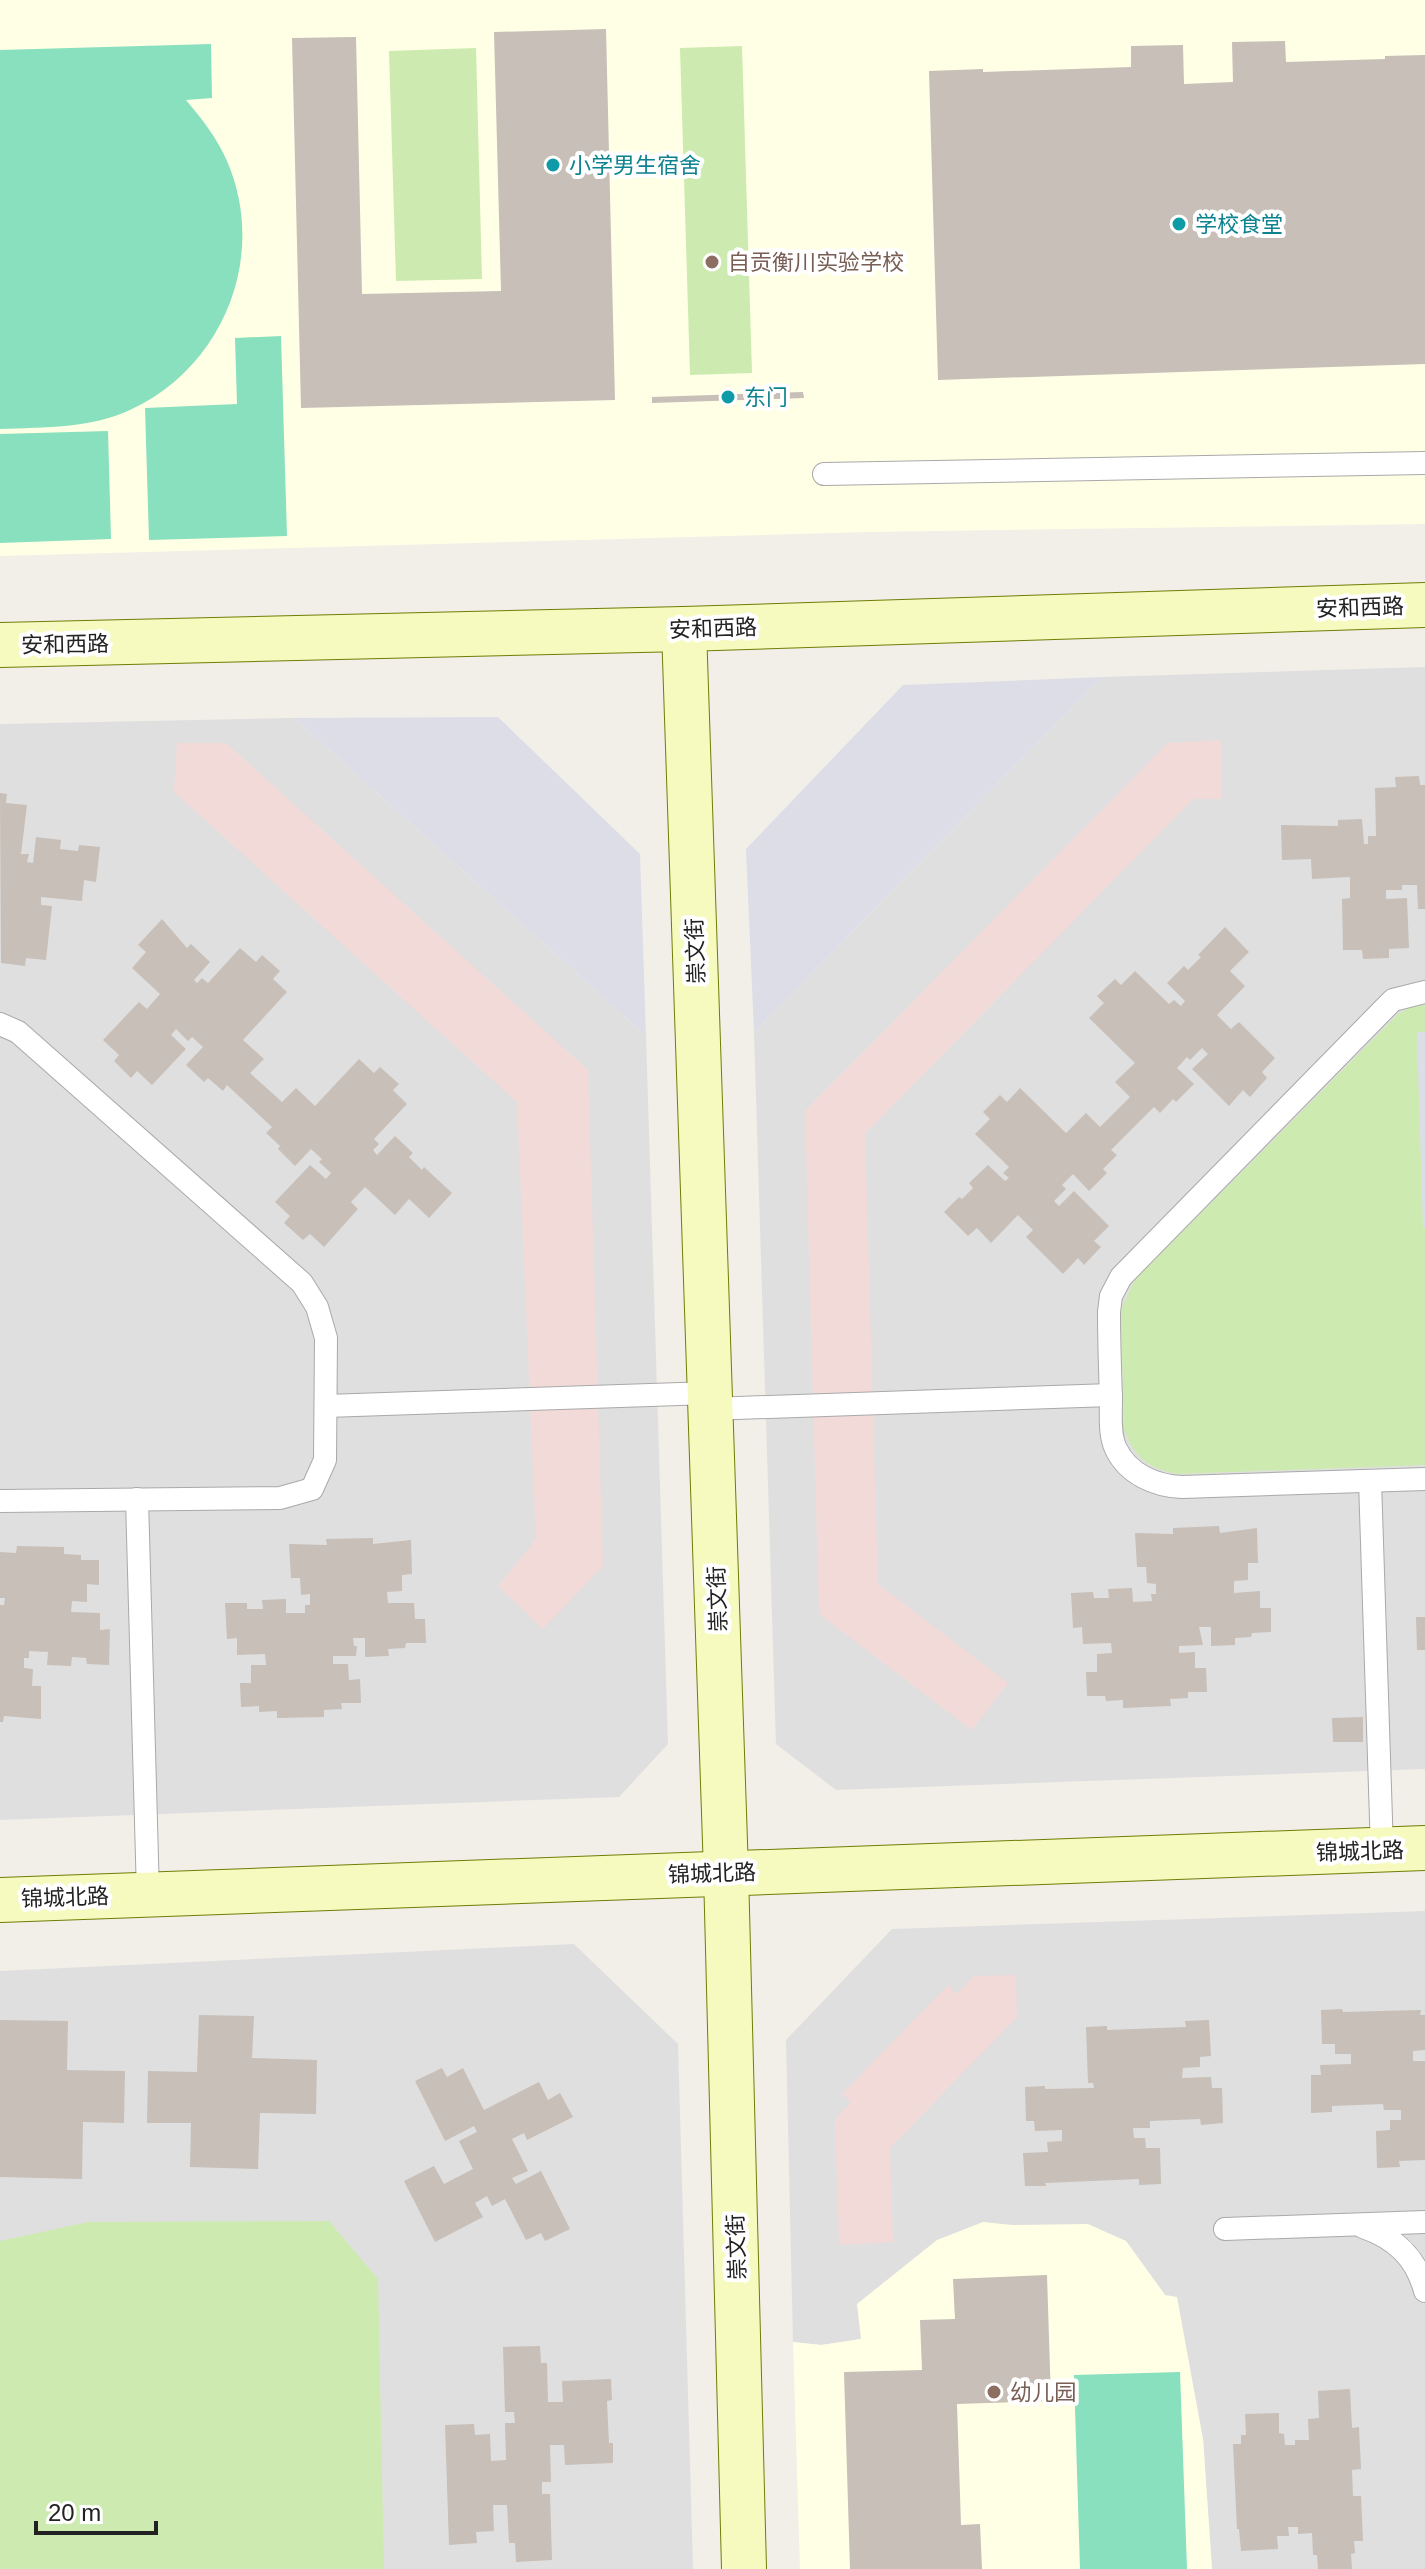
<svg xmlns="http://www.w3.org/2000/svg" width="1425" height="2569" viewBox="0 0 1425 2569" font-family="Helvetica,'Noto Sans SC',sans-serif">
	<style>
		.residential { fill: #e0dfdf }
		.commercial { fill: #f2dad9 }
		.education { fill: #ffffe5 }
		.grass { fill: #cdebb0 }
		.pitch { fill: #88e0be }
		.plaza { fill: #dddde8 }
		.building { fill: #c7bfb8 }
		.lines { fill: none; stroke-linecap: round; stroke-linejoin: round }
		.lane-casing { stroke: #a9a9a9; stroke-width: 24 }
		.secondary-casing { stroke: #707d05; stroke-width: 46 }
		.lane { stroke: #fff; stroke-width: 22 }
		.secondary { stroke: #f7fabf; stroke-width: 44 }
		.culture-dot { fill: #0f9aa8; stroke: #fff; stroke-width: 3 }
		.education-dot { fill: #8d6e63; stroke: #fff; stroke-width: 3 }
		.labels { text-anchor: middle; stroke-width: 8; stroke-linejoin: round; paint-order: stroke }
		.culture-label { font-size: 22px; fill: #0d838f; stroke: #fff; text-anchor: start }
		.education-label { font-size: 22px; fill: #785e54; stroke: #fff; text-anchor: start }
		.street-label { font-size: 22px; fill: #222; stroke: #fff }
	</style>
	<rect width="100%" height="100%" fill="#f2efe9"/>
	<g class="residential">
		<path d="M1425,667V1769L836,1790L776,1744L754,1032L1102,677Z"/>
		<path d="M294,718L646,1036L668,1744L619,1797L0,1820V724Z"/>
		<path d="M1425,1911V2569H1212L1203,2439L1165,2295L1126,2241L983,2222L861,2339L821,2345L793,2342L786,2040L892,1929Z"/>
		<path d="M574,1944L678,2044L693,2569H0V1971Z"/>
	</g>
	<g class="commercial">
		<path d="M1221,740V799H1193L865,1134L878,1584L1008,1683L972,1730L819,1614L805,1111L1168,743Z"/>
		<path d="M177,743H226L588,1070L603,1566L543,1629L498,1586L536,1539L517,1102L174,792Z"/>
		<path d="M1016,1975L1017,2017L890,2148L893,2242L839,2245L835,2119L851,2102L842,2094L948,1985L957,1994L974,1976Z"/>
	</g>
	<g class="education">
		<path d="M0,0H1425V524L868,532L0,556Z"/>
		<path d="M983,2222L1012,2225L1088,2224L1126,2241L1165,2295L1177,2297L1203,2439L1212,2569H800L793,2342L821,2345L861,2339L857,2304L937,2240Z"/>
	</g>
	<g class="grass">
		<path d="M742,46L752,373L690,375L680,48Z"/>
		<path d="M476,48L482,279L396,281L389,51Z"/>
		<path d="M1425,1005V1465L1178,1474C1149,1469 1134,1458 1124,1429L1121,1317L1122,1308L1134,1281L1398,1014L1413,1006Z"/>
		<path d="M329,2221L378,2279L384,2569H0V2241L88,2222Z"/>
	</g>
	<g class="pitch">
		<path d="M211,44L212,98L186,100C202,119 217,138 227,161C268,255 224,366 132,409C91,429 45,427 0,429V50Z"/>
		<path d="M281,336L287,536L149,540L145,408L237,404L235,338Z"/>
		<path d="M108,431L111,539L0,543V434Z"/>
		<path d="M1180,2372L1187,2569H1080L1074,2375Z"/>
	</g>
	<g class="plaza">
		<path d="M1102,677L754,1032L746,849L903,685Z"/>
		<path d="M498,717L640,854L646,1036L294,718Z"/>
		<path d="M1417,1032H1425V1228H1423Z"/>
	</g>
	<g class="building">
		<path d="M606,29L615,400L301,408L292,38L356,37L362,294L501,291L494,32Z"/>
		<path d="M1285,41L1286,62L1385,59V56L1425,55V364L938,380L929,71L983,69V72L1131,67V46L1183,45L1184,84L1233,82L1232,42Z"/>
		<path d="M803,392L804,398L652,403V397Z"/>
		<path d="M1419,776L1420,785H1425V909H1418L1417,885H1402V890H1386V899L1407,898L1409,948L1389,949V958L1363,959L1362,950H1343L1342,899L1350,898V877L1312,879L1311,859L1282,860L1281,825L1338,826V820L1362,819L1364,844H1368V836H1376L1375,788L1396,787L1395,777Z"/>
		<path d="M0,793L7,794L6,803L27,805L21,854H29L27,862L33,863L36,837L61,840L60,849L78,851L79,845L100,847L96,882L84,880L82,901L41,897V905L52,906L46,960L26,958L25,966L1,963Z"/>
		<path d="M162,919L187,948L191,944L210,962L194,980L197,983L202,978L208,983L240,948L256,962L262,955L280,971L273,979L287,992L243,1040L264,1059L250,1073L282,1102L296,1088L315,1106L359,1059L374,1073L380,1067L399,1084L393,1090L407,1104L374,1139L379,1144L373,1150L377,1155L395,1136L413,1153L409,1157L422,1170L424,1167L452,1193L429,1218L409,1199L395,1215L365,1187L351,1202L358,1209L324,1247L310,1234L303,1240L284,1223L290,1216L275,1202L310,1165L326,1179L331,1173L319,1162L322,1159L311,1149L295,1166L278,1149L280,1146L266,1133L272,1127L227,1085L223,1091L208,1078L204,1082L186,1065L203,1047L192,1037L188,1041L176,1029L171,1035L186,1049L152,1085L137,1071L131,1078L114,1061L119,1055L103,1040L139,1002L147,1009L160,994L132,968L146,952L138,945Z"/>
		<path d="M1225,927L1249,952L1230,971L1245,986L1217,1015L1231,1029L1239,1022L1275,1058L1262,1072L1267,1078L1250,1097L1243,1090L1229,1106L1192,1069L1208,1054L1202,1048L1190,1060L1187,1057L1177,1068L1194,1084L1176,1102L1173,1099L1160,1113L1154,1107L1111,1150L1117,1155L1103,1169L1107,1173L1089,1191L1073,1174L1062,1185L1066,1189L1054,1201L1059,1206L1074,1191L1109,1226L1094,1241L1101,1247L1084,1265L1078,1258L1063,1274L1026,1237L1033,1230L1018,1215L991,1243L977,1228L968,1236L944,1212L959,1197L962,1199L973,1188L969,1183L988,1165L1005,1181L1009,1178L1003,1173L1009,1167L975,1134L990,1119L983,1112L1000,1095L1007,1102L1020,1088L1066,1133L1086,1113L1100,1127L1130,1097L1115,1082L1135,1063L1089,1018L1104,1003L1097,996L1115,979L1121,985L1135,971L1169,1004L1174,1000L1181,1006L1185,1001L1167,983L1184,966L1188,970L1201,957L1198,955Z"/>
		<path d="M1219,1526L1220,1533L1257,1528L1258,1563H1248V1580L1234,1581V1593L1260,1591V1608H1271V1632L1252,1633L1251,1637L1235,1638V1645L1211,1646V1627H1199L1203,1645L1179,1646V1653L1195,1652V1668H1206L1207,1692H1188V1698L1170,1699L1171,1706L1123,1708V1700L1106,1701L1105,1696H1087L1086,1672H1097V1654L1112,1653L1111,1643L1083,1644L1082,1627L1073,1628L1071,1593L1093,1592L1094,1598H1109L1108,1589L1132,1588L1133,1602L1152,1601L1151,1594H1156V1584L1147,1583L1146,1567H1137L1135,1533L1173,1534V1528Z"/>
		<path d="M373,1538V1544L411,1540L412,1574L402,1575V1591L387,1592L388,1603H414L415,1619H425L426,1643H406L405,1648L388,1649L389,1656L365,1657V1638H353L354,1646H357L356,1656H333V1664H348L349,1680L360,1679L361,1703H341L342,1709L324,1710V1717L277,1718V1711L259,1712V1706L241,1707L240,1683H251V1665H266L265,1654L237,1655V1638L227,1639L225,1603H247V1609H263L262,1600L286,1599V1613H305V1605H310V1594L301,1595L300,1578H291L289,1544L327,1545L326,1539Z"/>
		<path d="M17,1546L64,1547V1554L81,1555V1560H99V1585L87,1584V1602L72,1601L71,1612L100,1613V1630L110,1629L109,1665L87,1664L86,1658L72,1657L71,1666L47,1665L48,1652L29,1651V1658H24V1668L33,1669L32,1686H41V1719L4,1716L3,1722H0V1605H4L5,1598H0V1552L16,1553Z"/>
		<path d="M1416,1617H1425V1650H1417Z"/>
		<path d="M1363,1717V1742H1333L1332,1718Z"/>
		<path d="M1342,2009L1343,2012L1421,2010L1420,2015H1425V2050L1413,2051V2061H1425V2160L1399,2161L1400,2167L1377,2168L1376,2131L1390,2130V2120H1401V2110H1384L1383,2104L1332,2106V2112L1311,2113V2075H1321L1320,2065L1351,2064V2054H1335V2044H1322L1321,2010Z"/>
		<path d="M199,2015L254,2016L252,2058L317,2060L316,2114L260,2113L258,2169L190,2167L191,2123H147L148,2071L197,2072Z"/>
		<path d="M0,2020L68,2021L67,2070L125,2071L124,2123L83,2122L82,2179L0,2177Z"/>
		<path d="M1209,2020L1211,2056L1200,2057V2067L1183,2068L1182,2078L1211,2077L1212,2088H1222L1223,2123L1201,2125L1200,2119L1150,2121V2128H1133L1134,2138H1145L1146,2148H1160L1161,2184L1139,2185V2179L1045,2183L1046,2186H1025L1023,2153L1048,2152L1047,2142L1062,2141V2130L1035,2131L1034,2121H1026L1025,2087L1045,2086V2089L1094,2088L1093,2083H1088L1086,2027L1107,2026V2030L1186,2027L1185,2021Z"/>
		<path d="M442,2068L447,2077L463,2068L484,2110L539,2082L548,2100L560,2093L573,2117L527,2140L524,2133L512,2139L528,2171L512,2178L516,2184L541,2171L570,2229L545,2241L541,2233L526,2240L505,2199L492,2206L487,2196L475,2203L483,2217L435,2242L404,2181L434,2166L444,2184L473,2169L459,2141L477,2132L474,2126L445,2141L415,2081Z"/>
		<path d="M1047,2275L1051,2401L957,2404L961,2525L980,2524L982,2569H850L844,2372L922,2370L920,2320L955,2319L953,2279Z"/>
		<path d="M540,2346L541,2363H547L548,2402H563L562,2381L611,2379L612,2400L607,2401L609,2443H613V2463L565,2465L564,2445H550L551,2482H542V2494H550L552,2560L516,2562L515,2543H509L507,2505H493L494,2531L476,2532L477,2543L449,2545L445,2425L474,2424L475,2435L490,2434L491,2461L506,2460L505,2423H515L514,2412H505L503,2347Z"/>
		<path d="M1350,2389L1352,2428L1359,2427L1361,2469L1352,2470L1353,2496H1361L1363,2541H1354L1355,2553L1351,2554L1352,2569H1318L1317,2555H1313L1312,2533L1298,2534V2527H1288L1289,2536H1277L1278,2549L1241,2551L1239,2529H1237L1233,2444H1241V2435H1246L1245,2414L1279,2413V2433L1284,2434L1285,2445H1295V2440H1309L1308,2419L1319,2418L1318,2391Z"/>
	</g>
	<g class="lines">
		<g class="lane-casing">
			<g id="lane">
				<path d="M824,474L1425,463"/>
				<path d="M1425,992L1393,1000L1384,1009L1121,1277L1111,1296L1109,1312C1109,1341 1110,1370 1111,1399C1111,1414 1109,1435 1116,1449C1128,1474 1155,1486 1182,1487L1425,1479"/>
				<path d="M0,1024L18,1032L302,1283L317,1307L326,1338L325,1460L312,1489L280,1498L0,1501"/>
				<path d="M326,1406L710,1393"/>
				<path d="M710,1409L1111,1395"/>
				<path d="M1370,1481L1382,1850"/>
				<path d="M137,1499L148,1894"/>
				<path d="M1363,2227C1395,2238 1416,2257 1425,2291"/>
				<path d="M1225,2229L1425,2222"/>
			</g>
		</g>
		<g class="secondary-casing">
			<g id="secondary">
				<path d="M684,629L726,1872L744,2569"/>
				<path d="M0,645L684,629L1425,605"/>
				<path d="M0,1900L1425,1848"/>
			</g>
		</g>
		<use href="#lane" class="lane"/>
		<use href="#secondary" class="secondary"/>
	</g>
	<g class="culture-dot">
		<circle cx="553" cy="165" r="8"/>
		<circle cx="1179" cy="224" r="8"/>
		<circle cx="728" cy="397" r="8"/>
	</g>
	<g class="education-dot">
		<circle cx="712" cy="262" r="8"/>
		<circle cx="994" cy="2392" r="8"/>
	</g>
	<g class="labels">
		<g class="culture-label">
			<text x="569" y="173">小学男生宿舍</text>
			<text x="1195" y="232">学校食堂</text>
			<text x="744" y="405">东门</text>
		</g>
		<g class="education-label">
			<text x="728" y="270">自贡衡川实验学校</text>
			<text x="1010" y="2400">幼儿园</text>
		</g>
		<g class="street-label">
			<text transform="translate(1360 607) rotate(-2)" y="8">安和西路</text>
			<text transform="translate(713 628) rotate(-2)" y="8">安和西路</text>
			<text transform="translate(65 644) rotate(-1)" y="8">安和西路</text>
			<text transform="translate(695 951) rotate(-92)" y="8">崇文街</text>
			<text transform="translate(717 1599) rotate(-92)" y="8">崇文街</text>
			<text transform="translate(1360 1851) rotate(-2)" y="8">锦城北路</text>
			<text transform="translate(712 1873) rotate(-2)" y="8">锦城北路</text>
			<text transform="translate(65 1897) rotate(-2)" y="8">锦城北路</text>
			<text transform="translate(736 2247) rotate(-92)" y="8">崇文街</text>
		</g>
	</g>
	<path d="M36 2521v12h120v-12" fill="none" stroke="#222222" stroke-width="4"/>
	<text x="48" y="2521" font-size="24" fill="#222222" stroke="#ffffff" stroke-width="6" paint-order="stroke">20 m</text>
</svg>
